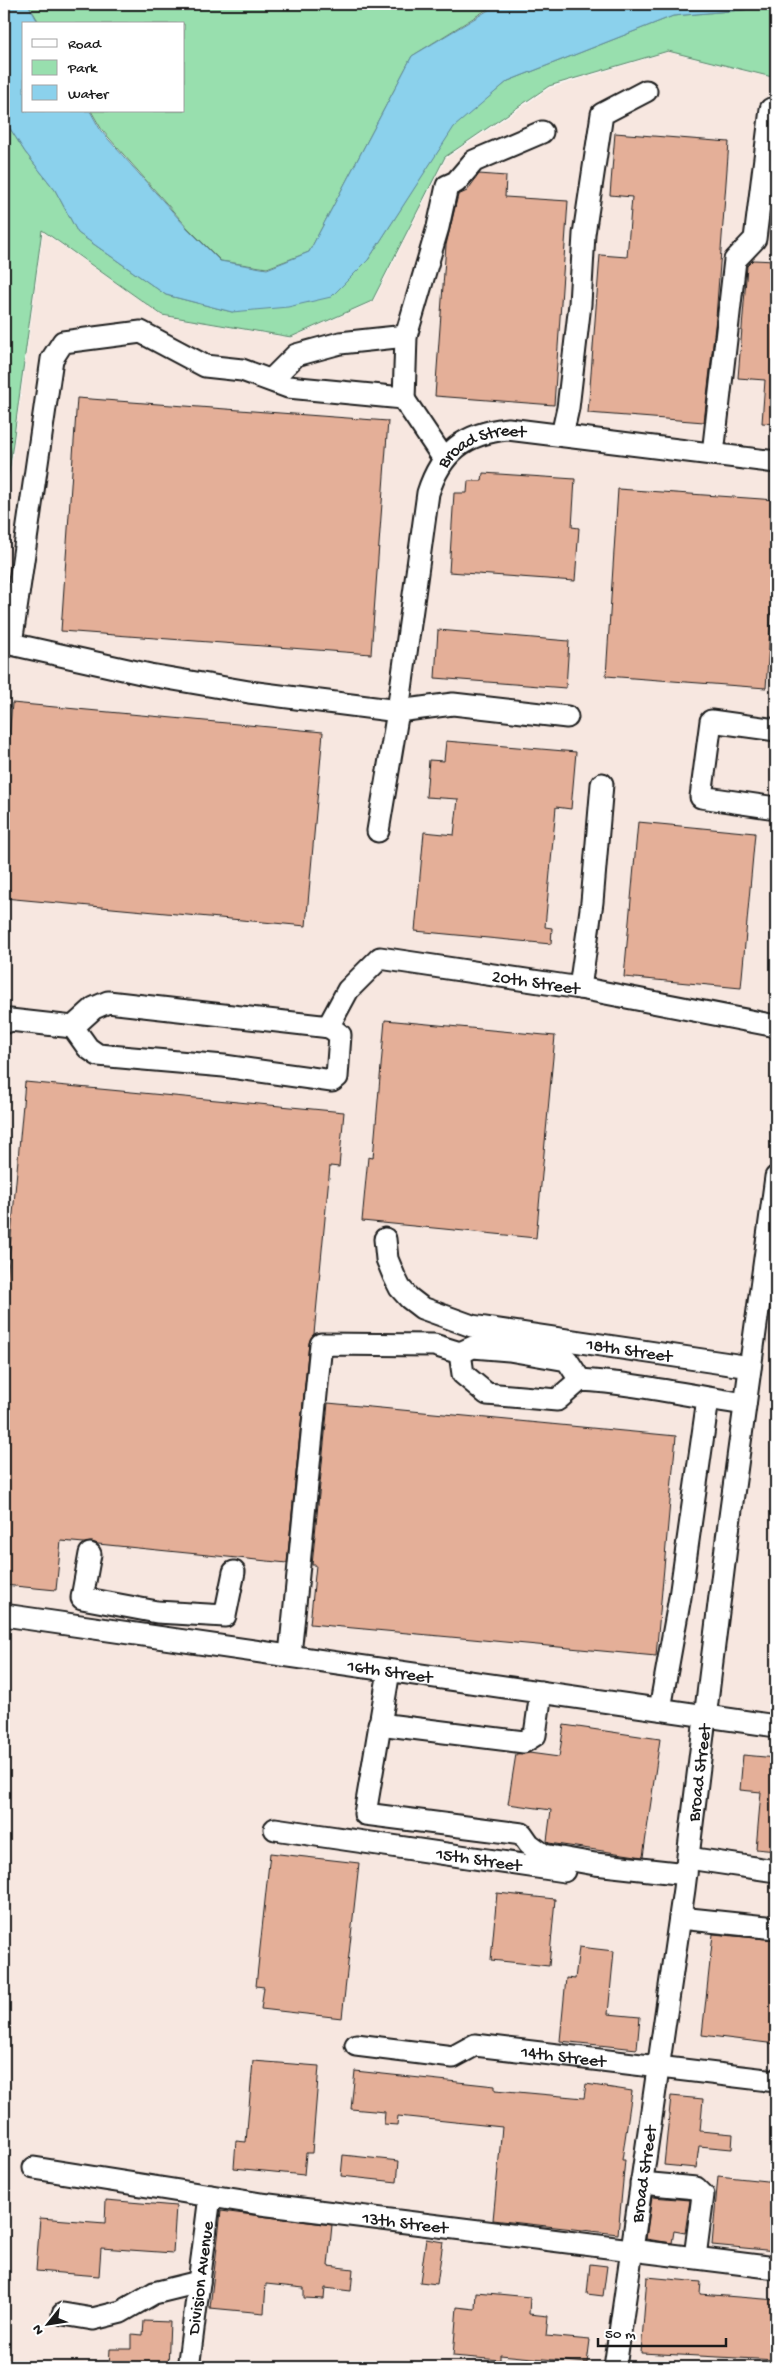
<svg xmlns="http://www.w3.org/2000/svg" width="780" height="2371" viewBox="0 0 780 2371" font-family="'Gochi Hand',sans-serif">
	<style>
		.built { fill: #f7e7e0 }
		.green { fill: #98dfae; stroke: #5a7e65 }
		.water { fill: #8bd1ec; stroke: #5f8999 }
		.building { fill: #e4af98; stroke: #1c1c1c }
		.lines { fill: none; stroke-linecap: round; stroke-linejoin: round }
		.minor-casing { stroke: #1c1c1c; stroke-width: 25 }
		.minor { stroke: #fff; stroke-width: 21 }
		.labels { text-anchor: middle; stroke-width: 4; stroke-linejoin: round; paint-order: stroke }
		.street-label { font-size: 18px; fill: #1c1c1c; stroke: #fff }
	</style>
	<rect width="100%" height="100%" fill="#fff"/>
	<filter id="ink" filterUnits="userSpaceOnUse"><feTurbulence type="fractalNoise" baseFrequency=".02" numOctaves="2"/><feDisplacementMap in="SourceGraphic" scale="10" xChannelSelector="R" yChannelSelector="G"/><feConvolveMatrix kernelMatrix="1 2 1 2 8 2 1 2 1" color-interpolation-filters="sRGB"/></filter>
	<g filter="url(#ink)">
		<path class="built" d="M668,52L776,79V954L771,1002L776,1008V2367H4V519L43,232L162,316L291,338L373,302L446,158L549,88Z"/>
		<g class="green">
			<path d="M28,4H504L491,7L412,56L309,252L267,268L221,261L187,227L102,130L91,111H184V24H40Z"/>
			<path d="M776,7V78L668,51L549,86L445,157L372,301L291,337L162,315L42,230L4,509V119L25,152L55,190L78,233L166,295L232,312L368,260L454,126L508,81L673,16Z"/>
		</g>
		<path class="water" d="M4,4H28L39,24H24V111H90L101,131L187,228L220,261L267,269L309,252L412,56L492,8L506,4H776V7L673,16L508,81L454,127L368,260L331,297L288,307L232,312L166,295L78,233L55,190L25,152L4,119Z"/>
		<g class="building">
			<path d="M615,133L729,142L716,318L704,422L588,413L600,255L627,257L632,197L610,195Z"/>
			<path d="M479,174L506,176L505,197L568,201L554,405L435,396L446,245L458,195L467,191Z"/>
			<path d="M753,260L776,261V424L762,423L765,380L738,378L747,266Z"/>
			<path d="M77,398L388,421L371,654L61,631Z"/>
			<path d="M483,473L575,479L572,527L579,528L575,581L449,572L454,493H467L468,481H482Z"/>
			<path d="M618,489L776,500V542L766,688L606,676Z"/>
			<path d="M438,630L569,641L566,688L435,678Z"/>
			<path d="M12,703L323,732L306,926L4,898V795Z"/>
			<path d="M446,741L576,752L571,809L556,807L545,927L552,928L551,944L415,931L424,832L454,835L458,799L426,797L429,760L444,761Z"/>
			<path d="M638,822L755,833L741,988L624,977Z"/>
			<path d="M385,1020L555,1036L536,1238L362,1221L368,1157L373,1158Z"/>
			<path d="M25,1082L344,1112L339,1167L330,1166L314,1334L309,1343L287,1563L98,1544L92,1542L84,1543L61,1541L56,1590L4,1585V1314Z"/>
			<path d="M328,1403L676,1436L656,1656L310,1624L316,1565H312Z"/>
			<path d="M564,1725L660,1739L643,1857L549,1843L547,1841L551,1810L508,1804L516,1754L529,1753L559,1757Z"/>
			<path d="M743,1755L776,1758V1851L756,1849L761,1792L740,1790Z"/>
			<path d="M270,1853L359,1863L342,2018L261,2009L264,1987L256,1986Z"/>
			<path d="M497,1893L555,1899L549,1966L491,1960Z"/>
			<path d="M713,1934L776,1940V2044L702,2035Z"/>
			<path d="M579,1947L614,1951L608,2014L640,2017L637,2049L560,2041L566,1978L575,1979Z"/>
			<path d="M253,2061L319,2066L312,2153H306L304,2175L234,2168L236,2141L246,2142Z"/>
			<path d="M355,2071L495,2086V2090L584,2098L586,2084L632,2091L622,2160H625L618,2234L493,2220L502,2127L398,2116L397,2125L384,2124L385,2112L351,2109Z"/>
			<path d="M671,2096L703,2099L700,2131L733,2134L732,2149L699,2146L696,2168L664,2165Z"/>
			<path d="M343,2155L399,2161L397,2182L341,2176Z"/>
			<path d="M718,2176L776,2182V2251L712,2245Z"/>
			<path d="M652,2197L690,2200L685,2233L674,2231L672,2243L646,2239Z"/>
			<path d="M106,2200L176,2206L173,2253L101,2248L99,2276L36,2271L40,2218L105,2223Z"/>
			<path d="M221,2211L332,2225L328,2266L353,2269L351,2291L325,2288L324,2299L304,2298V2288L266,2284L264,2313L210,2308Z"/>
			<path d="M426,2239L443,2242L437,2284L420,2282Z"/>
			<path d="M590,2264L607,2266L603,2296L587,2294Z"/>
			<path d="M647,2277L701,2282L700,2294L776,2300V2360L641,2353Z"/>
			<path d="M476,2292L530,2297L529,2314L548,2316L546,2336L590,2340L587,2363L500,2355V2360L453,2356L457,2307L475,2309Z"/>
			<path d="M144,2321L170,2322L168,2367L109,2366L110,2349H131V2334L143,2335Z"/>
		</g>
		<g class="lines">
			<g class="minor-casing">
				<g id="minor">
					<path d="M271,380L296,355L340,343L406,336L438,227L447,186L456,182L474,161L542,132"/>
					<path d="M404,400L406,336"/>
					<path d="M562,435L568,408L580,304L584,234L602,114L646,91"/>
					<path d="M713,454L735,260L755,239L771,109"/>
					<path d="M444,459L403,398L288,387L242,370L205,366L141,332L63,342L52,359L11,644L150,675L249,692L398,711L453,704L567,717"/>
					<path d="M776,730L711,721L701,797L776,808"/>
					<path id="s1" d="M378,831L398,711L428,493C441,452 465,433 508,429L776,462"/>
					<path d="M580,988L592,902L602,784"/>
					<path d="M4,1023L10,1020L73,1027L88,1048L98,1055L224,1066L332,1081L337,1077L340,1035L330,1027L108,1002L94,1008L73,1027"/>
					<path id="s2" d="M328,1027L348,990L380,958L580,988L776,1026"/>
					<path id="s3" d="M385,1239L387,1259L394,1276L400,1288L409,1298L422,1308L472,1326L750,1367"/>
					<path d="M460,1353L463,1374L487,1394L557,1400L580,1380C636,1383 690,1396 745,1404"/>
					<path d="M90,1554L82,1598L157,1612L225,1616L234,1572"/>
					<path id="s4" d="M4,1615L776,1726"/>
					<path d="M290,1655L321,1344L434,1345L460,1353L473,1347L509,1350L567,1360L580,1380"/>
					<path d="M389,1671L365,1814L522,1834L529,1844L544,1855L595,1864L686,1874"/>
					<path d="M660,1709L680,1597L708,1399"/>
					<path d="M379,1724L524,1742L535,1735L541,1692"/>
					<path id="s5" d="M275,1829L564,1871"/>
					<path d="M688,1858L776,1871"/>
					<path d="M680,1918L776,1928"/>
					<path id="s6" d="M356,2045L453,2057L475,2045L776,2081"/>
					<path id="s7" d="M34,2168L261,2204L776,2268"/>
					<path d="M641,2183L696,2188L703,2195L695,2257"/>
					<path d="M63,2314L93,2319L121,2312L154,2293L199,2282"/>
					<path id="s8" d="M189,2361L210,2196"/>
					<path id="s9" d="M615,2367L684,1889L727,1539L776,1177"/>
				</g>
			</g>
			<use href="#minor" class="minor"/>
		</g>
	</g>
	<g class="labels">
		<g class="street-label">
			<text dy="6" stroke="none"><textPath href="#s1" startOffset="421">Broad Street</textPath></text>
			<text dy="6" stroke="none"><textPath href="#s2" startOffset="245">20th Street</textPath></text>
			<text dy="6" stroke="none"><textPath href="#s3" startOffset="294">18th Street</textPath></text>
			<text dy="6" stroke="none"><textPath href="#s4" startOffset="390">16th Street</textPath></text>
			<text dy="6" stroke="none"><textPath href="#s9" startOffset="600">Broad Street</textPath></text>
			<text dy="6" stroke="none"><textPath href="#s5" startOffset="206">15th Street</textPath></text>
			<text dy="6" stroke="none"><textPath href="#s6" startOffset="212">14th Street</textPath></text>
			<text dy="6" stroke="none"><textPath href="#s9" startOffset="195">Broad Street</textPath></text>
			<text dy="6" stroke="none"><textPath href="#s7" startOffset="375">13th Street</textPath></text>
			<text dy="6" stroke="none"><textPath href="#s8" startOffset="84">Division Avenue</textPath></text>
		</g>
	</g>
	<rect width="780" height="2371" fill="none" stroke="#fff" stroke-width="20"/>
	<rect x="10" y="10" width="760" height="2351" fill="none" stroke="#1c1c1c" stroke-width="2" filter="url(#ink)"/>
	<rect x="22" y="22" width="162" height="90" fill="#ffffff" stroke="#a4a4a4"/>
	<rect x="32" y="39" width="25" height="8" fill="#ffffff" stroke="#a4a4a4"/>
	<text x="68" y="48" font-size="15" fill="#1c1c1c">Road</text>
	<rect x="32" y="60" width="25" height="15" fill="#98dfae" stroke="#a4a4a4"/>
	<text x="68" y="72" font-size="15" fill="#1c1c1c">Park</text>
	<rect x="32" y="85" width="25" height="15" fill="#8bd1ec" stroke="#a4a4a4"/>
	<text x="68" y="98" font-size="15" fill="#1c1c1c">Water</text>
	<g transform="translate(48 2324) rotate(240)" stroke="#ffffff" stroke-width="4" paint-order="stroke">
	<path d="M0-4L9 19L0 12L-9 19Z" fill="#1c1c1c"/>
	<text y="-8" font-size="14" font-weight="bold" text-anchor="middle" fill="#1c1c1c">N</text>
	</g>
	<path d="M598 2338v8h128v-8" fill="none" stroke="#1c1c1c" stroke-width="2.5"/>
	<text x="605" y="2338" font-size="15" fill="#1c1c1c" stroke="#ffffff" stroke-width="4" paint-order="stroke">50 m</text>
</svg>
